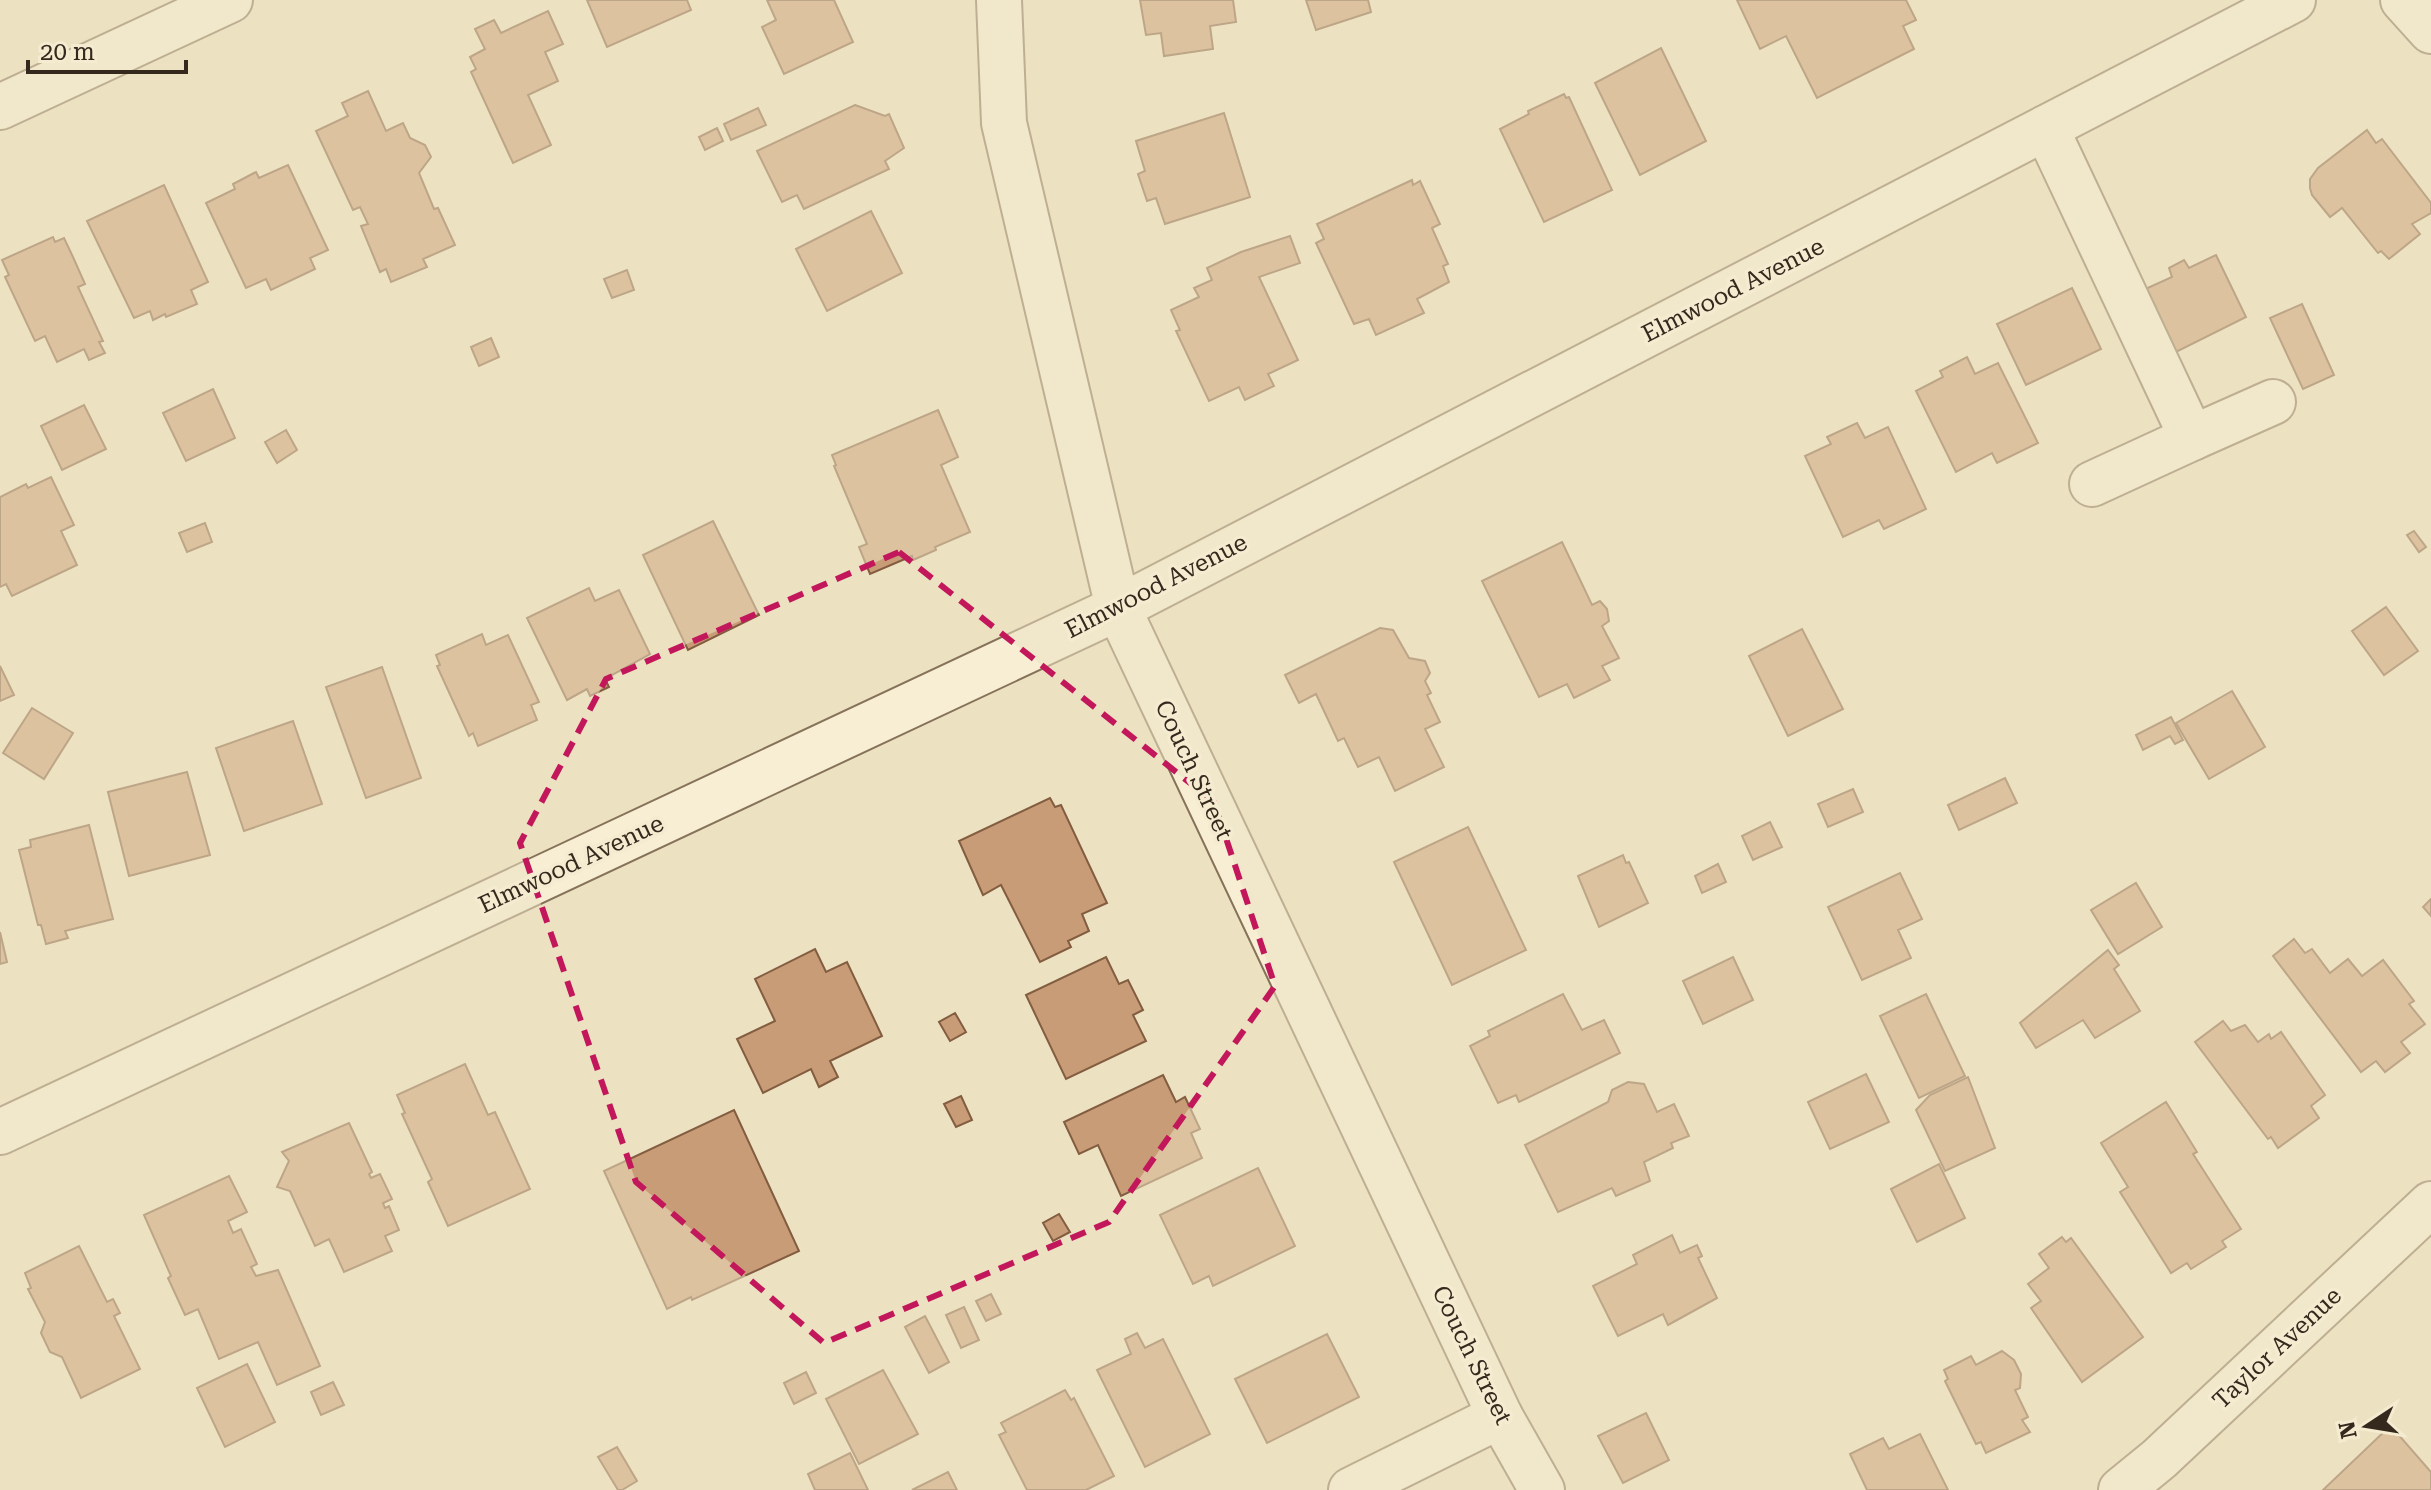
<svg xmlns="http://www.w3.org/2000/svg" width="2431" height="1490" viewBox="0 0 2431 1490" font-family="'Roboto Serif',serif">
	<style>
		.building { fill: #c99c78; stroke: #835d40; stroke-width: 2 }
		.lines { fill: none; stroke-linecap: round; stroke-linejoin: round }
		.minor-casing { stroke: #857259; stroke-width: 48 }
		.minor { stroke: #f7eed4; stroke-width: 44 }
		.marked { fill: none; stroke: #c2185b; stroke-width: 6; stroke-dasharray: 16 10; stroke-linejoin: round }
		.labels { text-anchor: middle; stroke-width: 7; stroke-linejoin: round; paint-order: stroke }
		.street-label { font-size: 24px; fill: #35291d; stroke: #f4ebd0 }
	</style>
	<rect width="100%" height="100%" fill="#ece1c1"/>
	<g class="building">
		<path d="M587,0H687L691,10L607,47Z"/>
		<path d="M767,0H834L853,42L784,74L762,27L776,20Z"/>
		<path d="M1140,0H1233L1236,22L1210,26L1213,49L1164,56L1161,33L1146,35Z"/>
		<path d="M1306,0H1368L1371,12L1316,30Z"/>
		<path d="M1737,0H1906L1916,20L1903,26L1914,49L1817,98L1786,36L1760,49Z"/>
		<path d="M548,11L563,44L545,52L558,81L528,95L551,145L513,163L471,72L476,69L470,57L485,49L475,29L494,20L501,33Z"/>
		<path d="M1661,48L1706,141L1640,175L1595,83Z"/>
		<path d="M368,91L386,131L403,123L410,138L425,145L431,157L419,173L434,209L438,208L455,245L423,259L427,267L391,282L386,269L380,272L361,226L368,224L360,207L353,210L316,131L348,116L342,103Z"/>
		<path d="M1564,94L1566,98L1569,97L1612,190L1544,222L1500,129L1529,114L1528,111Z"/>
		<path d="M855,105L885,116L889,114L904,148L885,161L889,169L804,209L797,195L782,202L757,151Z"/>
		<path d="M758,108L766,125L731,140L724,124Z"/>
		<path d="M1224,113L1250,197L1165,224L1156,198L1147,201L1138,174L1145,171L1136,141Z"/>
		<path d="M717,128L723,141L705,150L699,137Z"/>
		<path d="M2367,130L2376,143L2382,139L2431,203V213L2412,224L2420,234L2389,259L2381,251L2378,253L2342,208L2330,217L2312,195L2310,188V179L2318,168Z"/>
		<path d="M288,165L328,250L310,258L315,269L271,290L266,279L246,288L206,203L235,189L233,184L256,172L259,178Z"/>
		<path d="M1412,180L1413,185L1420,181L1440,224L1432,228L1448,264L1443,266L1449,282L1417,299L1424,313L1376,335L1369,319L1354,324L1316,243L1324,239L1317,224Z"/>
		<path d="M164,185L208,282L191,290L197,304L166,317L165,314L153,320L150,311L134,318L87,221Z"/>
		<path d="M871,211L902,273L827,311L796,249Z"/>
		<path d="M1290,236L1300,263L1259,277L1298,360L1268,374L1274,386L1245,400L1239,387L1209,401L1176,331L1180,330L1171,310L1199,297L1194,288L1212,280L1207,268L1241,252Z"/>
		<path d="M53,237L55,242L64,238L73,257L85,284L78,287L103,341L99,342L105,353L89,360L84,349L57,362L45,336L35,341L5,277L9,275L2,260Z"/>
		<path d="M2216,255L2246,317L2172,354L2141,291L2172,277L2169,268L2184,260L2189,268Z"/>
		<path d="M627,270L634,290L612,298L604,279Z"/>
		<path d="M2072,288L2101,349L2026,385L1997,324Z"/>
		<path d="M2302,304L2334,375L2303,389L2270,318Z"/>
		<path d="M491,338L499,357L479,366L471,347Z"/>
		<path d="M1967,357L1975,374L1998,363L2038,443L1997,463L1992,453L1956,472L1916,391L1943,377L1940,371Z"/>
		<path d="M213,389L235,438L186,461L163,413Z"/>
		<path d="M84,405L106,449L62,470L41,426Z"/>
		<path d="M938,410L958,457L941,465L970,532L935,547L936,550L913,560L912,556L870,574L859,547L867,544L834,466L836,465L832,455Z"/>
		<path d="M1857,423L1865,438L1888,427L1926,509L1884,529L1879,520L1843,537L1805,456L1831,444L1827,437Z"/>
		<path d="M286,430L297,450L277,463L265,442Z"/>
		<path d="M51,477L74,525L61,531L77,565L12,596L6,584L0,587V497L26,484L28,488Z"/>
		<path d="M713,521L759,615L688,650L643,555Z"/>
		<path d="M205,523L212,542L187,552L179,533Z"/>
		<path d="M2414,531L2426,547L2419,552L2407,535Z"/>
		<path d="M1562,542L1592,605L1600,601L1607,609L1609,621L1602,626L1619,658L1602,666L1610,680L1574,698L1567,684L1539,697L1482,581Z"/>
		<path d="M589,588L595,601L619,590L650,654L605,679L609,687L590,696L587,689L567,700L527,618Z"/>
		<path d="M2386,607L2418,651L2384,675L2352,631Z"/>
		<path d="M1380,628L1393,630L1409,658L1425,661L1430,673L1425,681L1431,693L1427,695L1440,722L1425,729L1444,767L1395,791L1379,757L1358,767L1344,738L1338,741L1316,694L1299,703L1285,675Z"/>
		<path d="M1802,629L1843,709L1788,736L1749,656Z"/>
		<path d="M482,634L486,645L508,635L539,702L531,705L537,720L478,746L473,733L469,736L437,666L440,665L436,655Z"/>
		<path d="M0,666L14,695L0,701Z"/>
		<path d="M382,667L421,778L366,798L326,687Z"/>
		<path d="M2232,691L2265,747L2209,779L2176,723Z"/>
		<path d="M32,708L73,733L44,779L3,753Z"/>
		<path d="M2171,717L2183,740L2175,744L2170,736L2143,750L2136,735Z"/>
		<path d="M293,721L322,804L244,831L216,748Z"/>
		<path d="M187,772L210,855L129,876L108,792Z"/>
		<path d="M2005,778L2017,803L1959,830L1948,805Z"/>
		<path d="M1853,789L1863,812L1828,827L1818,804Z"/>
		<path d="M1050,798L1055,807L1061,805L1107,903L1082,914L1089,931L1068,941L1071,947L1040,962L1001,885L983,895L959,841Z"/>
		<path d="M1770,822L1782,847L1753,860L1742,836Z"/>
		<path d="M89,825L113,919L65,931L68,938L46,944L41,925H38L19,850L31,847L30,840Z"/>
		<path d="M1468,827L1526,950L1452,985L1394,862Z"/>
		<path d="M1623,855L1626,863L1629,862L1648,903L1599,927L1578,876Z"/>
		<path d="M1718,864L1726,882L1702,893L1695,876Z"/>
		<path d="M1900,873L1922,919L1898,930L1911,958L1862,980L1828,907Z"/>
		<path d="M2136,883L2162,927L2118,954L2091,910Z"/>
		<path d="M2431,899V916L2423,907Z"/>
		<path d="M0,932L7,962L0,964Z"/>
		<path d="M2294,939L2305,953L2312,949L2330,973L2348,959L2362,976L2383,960L2414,1001L2409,1004L2425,1024L2401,1042L2410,1053L2385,1072L2376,1061L2361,1072L2273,956Z"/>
		<path d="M815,949L826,972L847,962L882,1036L830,1061L838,1077L819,1087L811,1069L763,1093L737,1039L775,1021L755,979Z"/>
		<path d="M2108,950L2119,965L2114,969L2140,1011L2095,1038L2083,1020L2036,1048L2020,1023Z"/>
		<path d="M1106,957L1119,984L1128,980L1143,1010L1133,1015L1146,1041L1066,1079L1026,995Z"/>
		<path d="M1733,957L1753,1000L1703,1024L1683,981Z"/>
		<path d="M1563,994L1582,1030L1604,1020L1620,1053L1519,1102L1516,1095L1498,1103L1470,1046L1490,1036L1488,1031Z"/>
		<path d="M1926,994L1965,1076L1919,1098L1880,1016Z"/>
		<path d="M955,1013L966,1032L950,1041L939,1022Z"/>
		<path d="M2223,1021L2231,1031L2245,1025L2258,1042L2269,1034L2271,1039L2281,1032L2325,1095L2311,1106L2319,1118L2278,1148L2271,1137L2268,1139L2195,1042Z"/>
		<path d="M465,1064L488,1115L495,1112L530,1189L448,1226L428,1182L432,1179L402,1114L405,1113L397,1095Z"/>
		<path d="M1866,1074L1889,1122L1830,1149L1808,1102Z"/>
		<path d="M1163,1075L1176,1102L1185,1097L1200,1129L1191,1133L1202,1158L1121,1196L1098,1145L1079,1154L1064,1122Z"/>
		<path d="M1968,1077L1995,1148L1945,1171L1916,1110L1930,1095Z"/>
		<path d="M1628,1082L1644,1084L1657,1112L1674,1104L1689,1136L1671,1143L1673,1148L1644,1162L1650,1181L1616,1196L1612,1188L1558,1212L1525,1145L1608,1102L1612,1090Z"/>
		<path d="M961,1096L972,1120L956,1127L944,1104Z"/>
		<path d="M2166,1102L2197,1152L2193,1154L2241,1229L2222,1241L2226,1247L2191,1269L2187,1263L2171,1273L2120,1192L2128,1187L2101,1143Z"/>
		<path d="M734,1110L799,1251L692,1300L691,1297L667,1309L604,1171Z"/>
		<path d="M349,1123L372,1172L369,1174L371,1178L380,1174L392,1199L383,1203L385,1208L389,1206L399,1230L385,1236L392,1251L344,1272L329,1239L315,1246L290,1191L277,1187L289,1161L282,1152Z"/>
		<path d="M1939,1164L1965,1218L1917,1242L1891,1189Z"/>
		<path d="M1258,1168L1295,1246L1213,1286L1209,1276L1193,1284L1160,1215Z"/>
		<path d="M229,1176L247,1212L228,1221L233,1233L241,1229L257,1264L251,1267L256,1276L278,1270L320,1366L277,1385L258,1342L219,1359L198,1309L185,1315L168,1278L171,1276L144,1215Z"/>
		<path d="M1059,1214L1070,1232L1053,1241L1043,1223Z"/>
		<path d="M1672,1235L1680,1253L1697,1245L1702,1256L1698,1258L1717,1298L1668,1325L1663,1314L1618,1336L1593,1286L1637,1264L1633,1255Z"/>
		<path d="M2062,1237L2066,1242L2071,1238L2143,1337L2082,1382L2031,1308L2041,1301L2028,1284L2049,1268L2039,1254Z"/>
		<path d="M79,1246L107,1302L113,1299L120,1313L114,1316L140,1369L81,1398L62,1357L50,1352L41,1333L45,1322L28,1289L31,1288L25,1273Z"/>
		<path d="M991,1294L1001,1314L986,1321L976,1301Z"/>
		<path d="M964,1307L979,1340L961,1348L946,1315Z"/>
		<path d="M925,1316L949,1362L929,1373L905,1327Z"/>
		<path d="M1137,1333L1145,1348L1163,1339L1210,1434L1145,1467L1097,1370L1131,1354L1125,1339Z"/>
		<path d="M1327,1334L1359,1397L1267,1443L1235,1379Z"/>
		<path d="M2002,1351L2014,1360L2021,1374L2020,1388L2015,1390L2028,1417L2022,1420L2030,1432L1986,1453L1981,1442L1976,1444L1945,1381L1948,1379L1944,1370L1971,1356L1976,1365Z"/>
		<path d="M247,1364L275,1422L225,1447L197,1388Z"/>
		<path d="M883,1370L918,1434L859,1464L826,1399Z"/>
		<path d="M806,1372L816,1393L794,1404L784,1383Z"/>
		<path d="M333,1382L344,1405L321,1415L311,1392Z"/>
		<path d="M1065,1390L1071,1400L1074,1398L1114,1476L1086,1490H1027L999,1435L1006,1432L1001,1423Z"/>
		<path d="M1646,1413L1669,1460L1623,1483L1598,1436Z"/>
		<path d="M2388,1428L2394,1435L2397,1433L2431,1472V1490H2323Z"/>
		<path d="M1920,1434L1948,1490H1867L1850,1454L1883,1438L1889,1449Z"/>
		<path d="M617,1447L637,1481L622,1490H618L598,1457Z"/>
		<path d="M850,1453L868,1490H815L808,1474Z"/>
		<path d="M948,1472L957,1490H912Z"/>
	</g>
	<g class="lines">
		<g class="minor-casing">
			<g id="minor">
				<path d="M999,0L1004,123L1118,608L1500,1416L1542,1490"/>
				<path d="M2403,0L2431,31"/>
				<path d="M0,107L230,0"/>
				<path d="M2046,128L2192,438L2092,484"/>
				<path d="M2192,438L2273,402"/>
				<path d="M0,1132L1118,608L2293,0"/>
				<path d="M1351,1490L1500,1416"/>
				<path d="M2121,1490L2159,1459L2431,1204"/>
			</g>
		</g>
		<use href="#minor" class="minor"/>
	</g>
	<path d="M0 0H2431V1490H0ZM899,552L1214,802L1275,986L1109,1222L824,1343L636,1182L520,843L606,679Z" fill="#ece1c1" fill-opacity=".55" fill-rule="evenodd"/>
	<path class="marked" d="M899,552L1214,802L1275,986L1109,1222L824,1343L636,1182L520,843L606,679Z"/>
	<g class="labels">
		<g class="street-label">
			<text transform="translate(1733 290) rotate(-27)" y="8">Elmwood Avenue</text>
			<text transform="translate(1156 586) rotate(-27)" y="8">Elmwood Avenue</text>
			<text transform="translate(1194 770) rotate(65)" y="8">Couch Street</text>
			<text transform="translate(571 864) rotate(-25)" y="8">Elmwood Avenue</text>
			<text transform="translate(2277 1348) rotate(-43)" y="8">Taylor Avenue</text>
			<text transform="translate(1472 1355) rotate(64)" y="8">Couch Street</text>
		</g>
	</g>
	<g transform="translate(2367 1426) rotate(258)" stroke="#f4ebd0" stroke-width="6" paint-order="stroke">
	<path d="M0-6L14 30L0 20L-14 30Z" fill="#35291d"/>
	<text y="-12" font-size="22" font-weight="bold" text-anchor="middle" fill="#35291d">N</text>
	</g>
	<path d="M28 60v12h158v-12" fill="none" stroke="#35291d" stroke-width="4"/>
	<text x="40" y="60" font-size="24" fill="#35291d" stroke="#f4ebd0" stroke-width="6" paint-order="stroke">20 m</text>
</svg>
